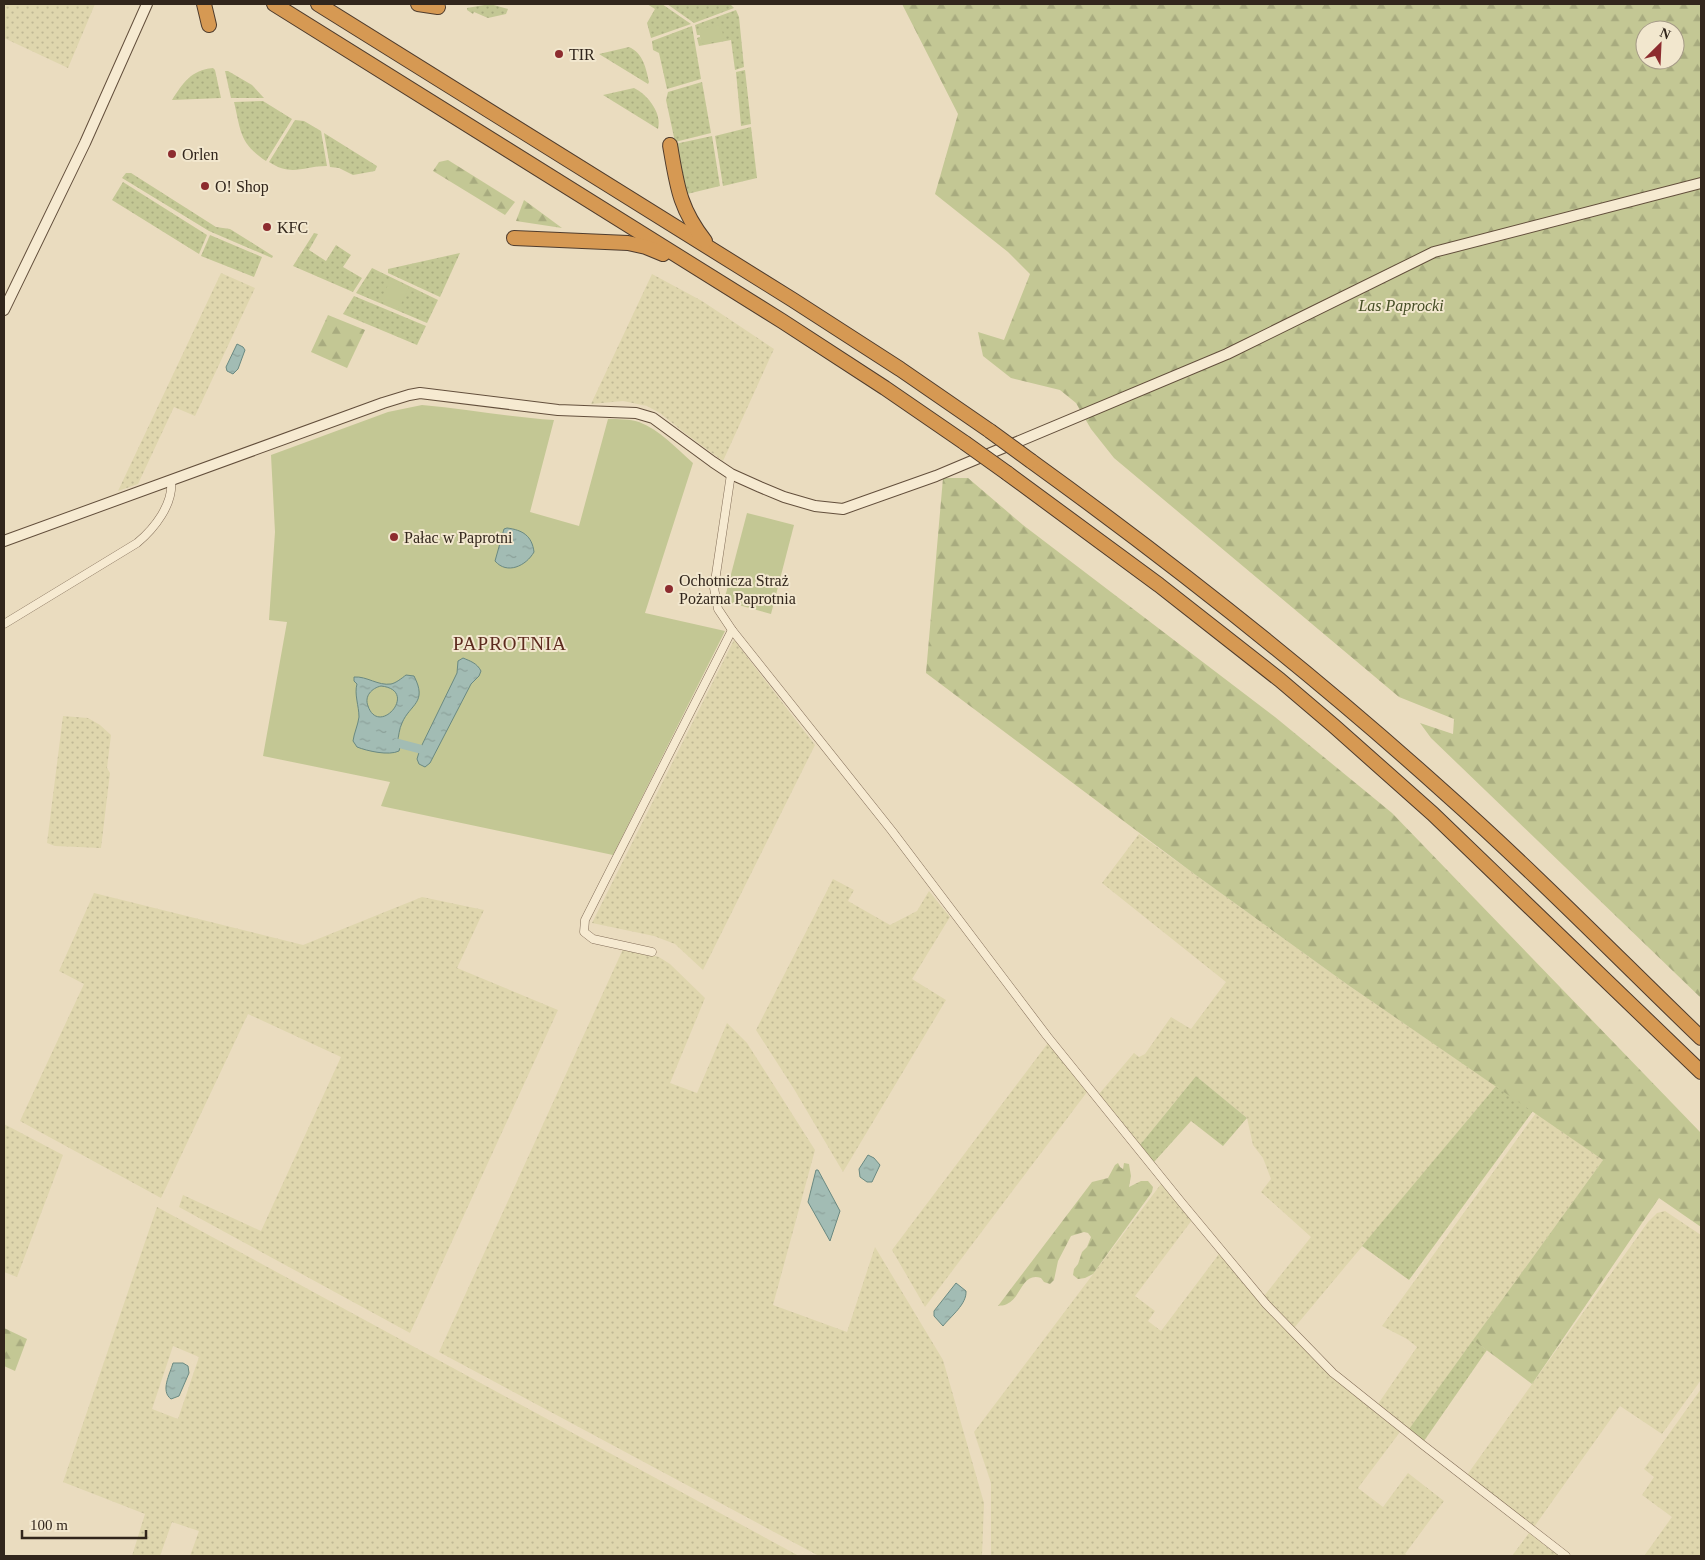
<svg xmlns="http://www.w3.org/2000/svg" width="1705" height="1560" viewBox="0 0 1705 1560" font-family="'Times New Roman',serif">
	<style>
		.farmland { fill: url(#farmland-dots); fill-rule: evenodd }
		.grass { fill: url(#grass-dots) }
		.forest { fill: url(#forest-firs); fill-rule: evenodd }
		.park { fill: #c3c794 }
		.water { fill: url(#water-ripples); stroke: #6a8981; fill-rule: evenodd }
		.lines { fill: none; stroke-linecap: round; stroke-linejoin: round }
		.canal { stroke: #a2bcb4; stroke-width: 9 }
		.street-casing { stroke: #826d58; stroke-width: 9 }
		.secondary-casing { stroke: #634f3c; stroke-width: 12 }
		.highway-casing { stroke: #4f3c2d; stroke-width: 16 }
		.street { stroke: #f6ead1; stroke-width: 8 }
		.secondary { stroke: #f6ead1; stroke-width: 10 }
		.highway { stroke: #d69953; stroke-width: 14 }
		.highway-bridge-casing { stroke: #4f3c2d; stroke-width: 16; stroke-linecap: butt }
		.highway-bridge { stroke: #d69953; stroke-width: 14 }
		.poi-dot { fill: #8d2c2f; stroke: #f2e7ce; stroke-width: 2 }
		.labels { text-anchor: middle; stroke-width: 4; stroke-linejoin: round; paint-order: stroke }
		.poi-label { font-size: 16px; fill: #32261c; stroke: #f2e7ce; text-anchor: start }
		.park-label { font-size: 16px; font-style: italic; fill: #444d24; stroke: #f2e7ce }
		.quarter-label { font-size: 19px; letter-spacing: 1px; fill: #5c2a1e; stroke: #f2e7ce }
	</style>
	<defs>
		<pattern id="farmland-dots" width="8" height="8" patternUnits="userSpaceOnUse" patternTransform="scale(1.25)"><rect width="8" height="8" fill="#dfd6ad"/><path d="M2 2h.1M6 6h.1" fill="none" stroke="#c0b894" stroke-width="1.8" stroke-linecap="round"/></pattern>
		<pattern id="grass-dots" width="8" height="8" patternUnits="userSpaceOnUse" patternTransform="scale(1.25)"><rect width="8" height="8" fill="#c3c794"/><path d="M2 2h.1M6 6h.1" fill="none" stroke="#a8ab7f" stroke-width="1.8" stroke-linecap="round"/></pattern>
		<pattern id="forest-firs" width="22" height="20" patternUnits="userSpaceOnUse" patternTransform="scale(1.25)"><rect width="22" height="20" fill="#c3c794"/><path d="M5 1l3.5 6h-7zM16 11l3.5 6h-7z" fill="#a8ab7f"/></pattern>
		<pattern id="water-ripples" width="26" height="14" patternUnits="userSpaceOnUse" patternTransform="scale(1.25)"><rect width="26" height="14" fill="#a2bcb4"/><path d="M2 4q2-2 4 0t4 0M15 11q2-2 4 0t4 0" fill="none" stroke="#8ca19a"/></pattern>
	</defs>
	<rect width="100%" height="100%" fill="#eadcbf"/>
	<g class="farmland">
		<path d="M4,4H95L68,68L4,38Z"/>
		<path d="M221,273L255,288L195,416L174,407L138,484L118,491Z"/>
		<path d="M652,274L702,301L774,349L723,461L686,434L660,413L647,406L623,401L591,404Z"/>
		<path d="M734,640L815,745L703,970L675,944L654,936L592,923Z"/>
		<path d="M63,716L88,718L100,725L111,735L107,768L110,773L101,848L55,846L47,843Z"/>
		<path d="M1139,834L1348,985L1496,1086L1294,1328L1264,1296L1311,1237L1261,1192L1271,1179L1263,1158L1253,1145L1247,1118L1196,1076L1140,1145L1099,1094L1134,1053L1139,1057L1145,1054L1171,1017L1191,1029L1226,982L1102,883Z"/>
		<path d="M833,879L854,890L848,901L890,925L917,911L929,891L950,917L912,979L946,1000L843,1172L794,1089L756,1030Z"/>
		<path d="M94,893L303,945L422,897L484,910L457,968L558,1010L410,1333L179,1207L183,1195L261,1231L341,1057L248,1014L161,1198L20,1121L84,984L59,971Z"/>
		<path d="M624,947L659,957L670,964L705,998L670,1083L697,1093L727,1023L747,1043L815,1150L773,1305L847,1332L875,1247L943,1360L984,1503L982,1556H819L439,1352Z"/>
		<path d="M1048,1043L1087,1092L925,1307L892,1250Z"/>
		<path d="M1536,1113L1603,1160L1409,1429L1378,1404L1417,1347L1407,1339L1382,1326Z"/>
		<path d="M4,1124L63,1155L17,1277L4,1272Z"/>
		<path d="M1161,1184L1192,1220L1135,1296L1155,1311L1148,1321L1161,1331L1219,1254L1285,1328L1330,1375L1400,1432L1358,1488L1383,1507L1408,1473L1444,1501L1405,1554L1408,1556H991V1483L974,1432Z"/>
		<path d="M157,1207L799,1556H190L199,1531L172,1522L160,1556H132L145,1514L63,1482ZM173,1346L199,1357L178,1419L152,1409Z"/>
		<path d="M1665,1211L1701,1235V1380L1662,1434L1620,1406L1534,1527L1467,1475L1648,1222L1657,1213Z"/>
		<path d="M1701,1389V1556H1644L1672,1517L1642,1495L1654,1477L1644,1469Z"/>
		<path d="M1529,1533L1559,1556H1512Z"/>
	</g>
	<g class="grass">
		<path d="M490,4L508,9L506,14L488,18L474,12L473,14L467,10V8Z"/>
		<path d="M647,4H662L691,24L651,38L647,23L655,9Z"/>
		<path d="M667,4H730L734,8L694,23Z"/>
		<path d="M736,10L739,17L744,67L735,70L731,40L699,46L697,38L700,37L702,43L699,29L700,35H697L695,25Z"/>
		<path d="M692,26L701,79L667,89L659,53L653,50L652,41Z"/>
		<path d="M629,47C643,53 646,68 649,82L648,84L599,54Z"/>
		<path d="M213,68L215,70L221,98L172,100C183,83 191,70 213,68Z"/>
		<path d="M745,70L751,124L741,126L736,72Z"/>
		<path d="M225,71H228L252,85L264,98H231Z"/>
		<path d="M702,82L711,133L675,142L666,100L668,92Z"/>
		<path d="M634,88C648,95 662,113 658,129L603,95Z"/>
		<path d="M263,101L292,119L266,161C239,143 241,131 234,102Z"/>
		<path d="M295,120L304,121L321,131L327,166C303,166 292,177 269,162Z"/>
		<path d="M751,127L757,178L723,186L715,136Z"/>
		<path d="M324,133L377,166L375,171L353,175L339,168L330,167Z"/>
		<path d="M712,136L720,186L687,194L675,144Z"/>
		<path d="M126,173H131L216,227L230,229L273,256L272,258L209,231L122,178Z"/>
		<path d="M123,182L207,235L199,254L112,200Z"/>
		<path d="M314,233L318,234L309,250L326,261L336,245L351,255L343,267L362,278L353,292L293,266Z"/>
		<path d="M210,235L262,257L254,277L201,256Z"/>
		<path d="M460,253L440,297L388,273V269Z"/>
		<path d="M372,268L438,300L427,323L356,293Z"/>
		<path d="M354,296L426,326L417,345L343,314Z"/>
		<path d="M1196,1076L1247,1118L1223,1146L1191,1121L1154,1162L1140,1145Z"/>
		<path d="M1496,1086L1533,1111L1409,1280L1362,1246Z"/>
		<path d="M1473,1340L1487,1350L1424,1441L1409,1429Z"/>
	</g>
	<g class="forest">
		<path d="M902,4H1701V998L1431,738L1420,723L1453,734L1454,719L1399,697L1114,458L1091,429L1076,403L1060,390L1011,378L983,356L978,332L1004,340L1030,274L1008,252L935,194L958,114ZM1645,30H1675V60H1645Z"/>
		<path d="M448,160L515,202L505,215L433,171L439,162Z"/>
		<path d="M524,200L562,228L516,221Z"/>
		<path d="M328,315L365,330L347,368L311,352Z"/>
		<path d="M943,478H968L1023,525L1275,717L1392,813L1701,1133V1227L1659,1198L1532,1384L1473,1340L1603,1160L1348,985L1193,873L926,673Z"/>
		<path d="M1118,1163L1120,1167L1123,1169L1124,1163L1129,1164L1131,1176L1129,1187L1141,1181H1148L1153,1187L1152,1192L1093,1274L1085,1278L1078,1279L1073,1275L1074,1269L1078,1264L1082,1252L1087,1247L1091,1237L1088,1233L1084,1232L1071,1236L1058,1261L1054,1280L1050,1284L1044,1282L1041,1278C1022,1272 1021,1298 1007,1304C1004,1306 1001,1305 998,1306L1092,1182L1108,1178L1115,1165Z"/>
		<path d="M4,1328L27,1339L15,1371L4,1366Z"/>
	</g>
	<g class="park">
		<path d="M721,25L724,40L701,44L699,29Z"/>
		<path d="M391,279L409,287L398,310L380,301Z"/>
		<path d="M422,405C467,409 509,417 554,420L530,512L579,526L608,419C618,419 630,419 639,422C660,430 677,449 693,463L645,613L725,631L613,855L381,806L390,782L263,756L287,622L269,620L275,532L271,455L388,412Z"/>
		<path d="M747,513L794,525L771,614L724,601Z"/>
	</g>
	<g class="water">
		<path d="M237,344L243,347L245,350L238,369L233,374L227,371L226,367Z"/>
		<path d="M507,528C523,530 532,536 534,552C526,566 507,575 495,561L504,529Z"/>
		<path d="M463,658C470,661 477,663 481,671L479,676L471,684L430,763L425,767L419,764L417,759L420,749L457,673L458,661Z"/>
		<path d="M406,675L414,676C428,703 410,704 402,723C399,729 399,736 397,743L400,747L399,751C389,756 367,751 357,747L353,741C354,733 358,725 359,717C359,706 354,694 357,684L354,681V677C367,676 378,686 391,684C396,683 402,678 406,675ZM381,686C420,690 379,738 368,706C364,696 372,688 381,686Z"/>
		<path d="M868,1155L874,1158L880,1165L872,1182H867L860,1177L859,1169Z"/>
		<path d="M816,1170H818L840,1211L830,1241L808,1202Z"/>
		<path d="M956,1283L966,1291C967,1304 951,1316 943,1326L934,1316V1311Z"/>
		<path d="M173,1363H183L188,1366L189,1373L179,1396L171,1399C160,1391 170,1374 173,1363Z"/>
	</g>
	<g class="lines">
		<path class="canal" d="M397,743L420,749"/>
		<g class="street-casing">
			<g id="street">
				<path d="M731,474L714,588L718,609L732,630L892,831L1047,1036L1182,1203L1266,1304L1333,1373L1423,1445L1566,1556"/>
				<path d="M4,624L137,543C154,529 174,504 171,480"/>
				<path d="M652,952L593,939L584,932L585,920L732,630"/>
			</g>
		</g>
		<g class="secondary-casing">
			<g id="secondary">
				<path d="M4,310L85,143L147,4"/>
				<path d="M4,541L383,403L409,395L420,393L558,410L636,413L653,418L713,462L731,474L760,487L784,497L815,506L843,509L936,476L1227,354L1434,252L1701,183"/>
			</g>
		</g>
		<g class="highway-casing">
			<g id="highway">
				<path d="M204,4L209,25"/>
				<path d="M274,4L782,321L885,388L965,443"/>
				<path d="M318,4L793,300L900,369L990,431"/>
				<path d="M418,4L438,7"/>
				<path d="M670,145C677,185 679,208 705,241"/>
				<path d="M514,238L628,243L646,247L663,254"/>
				<path d="M1031,461C1175,565 1312,673 1444,792C1533,871 1616,956 1701,1038"/>
				<path d="M1007,473L1159,585L1280,680L1334,726L1433,814L1701,1072"/>
			</g>
		</g>
		<use href="#street" class="street"/>
		<use href="#secondary" class="secondary"/>
		<use href="#highway" class="highway"/>
		<g class="highway-bridge-casing">
			<g id="highway-bridge">
				<path d="M990,431L1031,461"/>
				<path d="M965,443L1007,473"/>
			</g>
		</g>
		<use href="#highway-bridge" class="highway-bridge"/>
	</g>
	<g class="poi-dot">
		<circle cx="559" cy="54" r="5"/>
		<circle cx="172" cy="154" r="5"/>
		<circle cx="205" cy="186" r="5"/>
		<circle cx="267" cy="227" r="5"/>
		<circle cx="394" cy="537" r="5"/>
		<circle cx="669" cy="589" r="5"/>
	</g>
	<g class="labels">
		<g class="poi-label">
			<text x="569" y="60">TIR</text>
			<text x="182" y="160">Orlen</text>
			<text x="215" y="192">O! Shop</text>
			<text x="277" y="233">KFC</text>
			<text x="404" y="543">Pałac w Paprotni</text>
			<text x="679" y="586">Ochotnicza Straż<tspan x="679" dy="18">Pożarna Paprotnia</tspan></text>
		</g>
		<g class="park-label">
			<text x="1401" y="311">Las Paprocki</text>
		</g>
		<g class="quarter-label">
			<text x="510" y="650">PAPROTNIA</text>
		</g>
	</g>
	<rect width="1705" height="1560" fill="none" stroke="#32261c" stroke-width="10"/>
	<g transform="translate(1660 45) rotate(24)"><circle r="24" fill="#f2e7ce" stroke="#a59a87"/>
	<path d="M0-4L9 19L0 12L-9 19Z" fill="#8d2c2f"/>
	<text y="-8" font-size="14" font-weight="bold" text-anchor="middle" fill="#32261c">N</text>
	</g>
	<path d="M22 1530v8h124v-8" fill="none" stroke="#32261c" stroke-width="2.5"/>
	<text x="30" y="1530" font-size="15" fill="#32261c" stroke="#f2e7ce" stroke-width="4" paint-order="stroke">100 m</text>
</svg>
